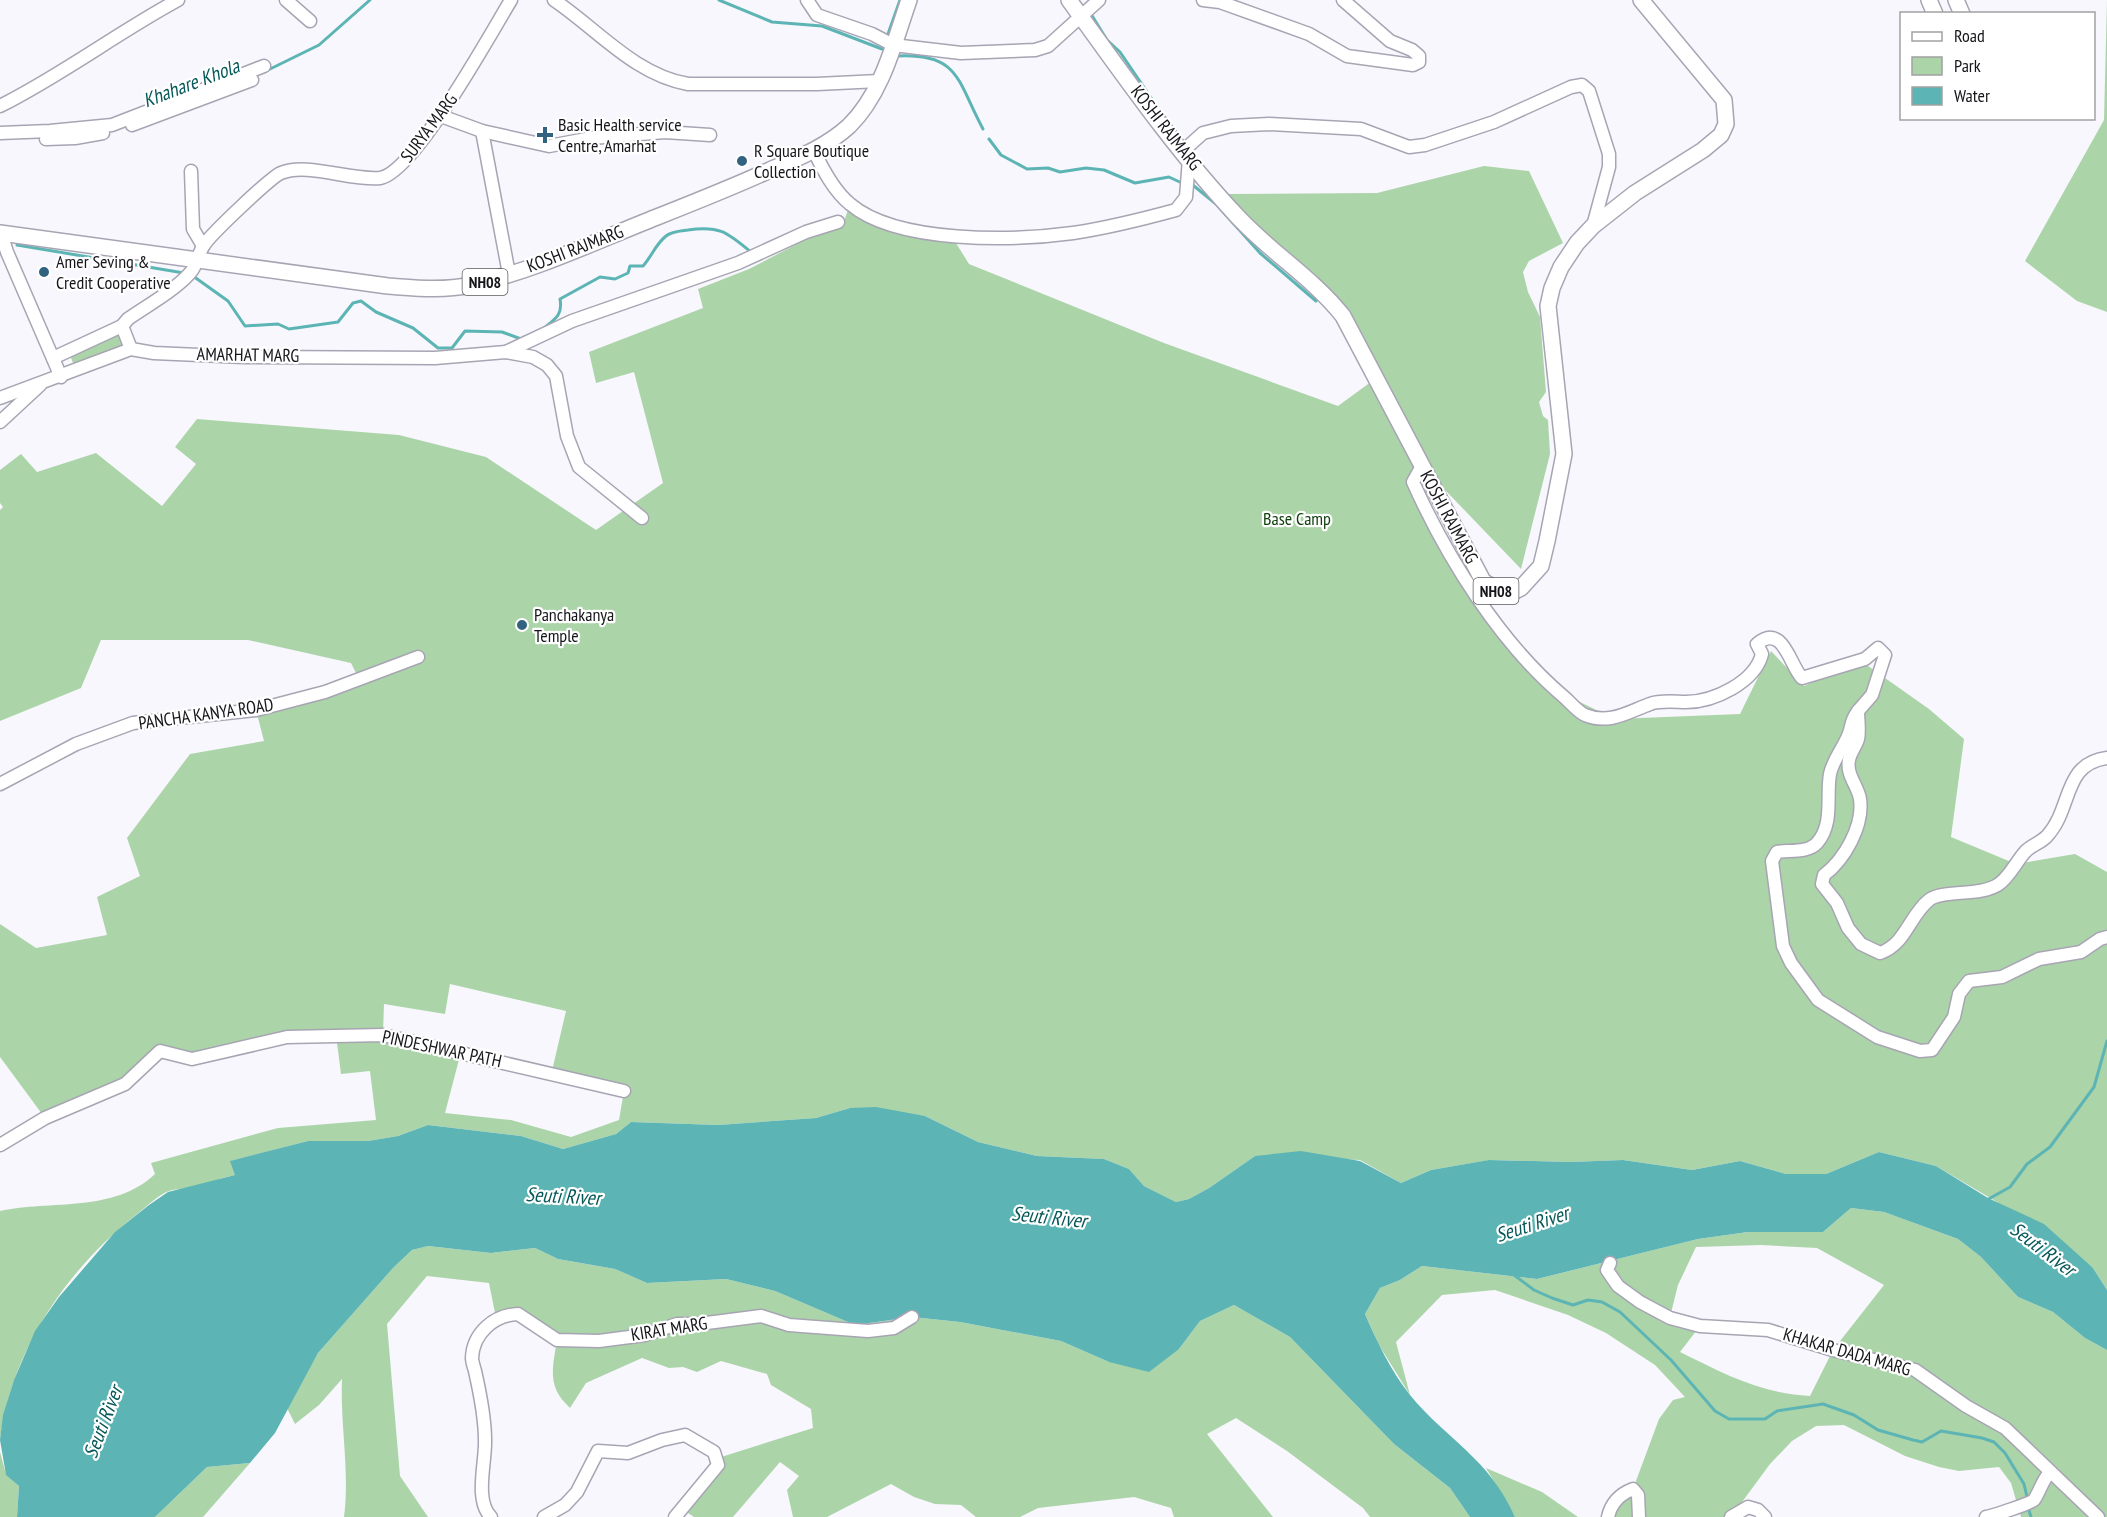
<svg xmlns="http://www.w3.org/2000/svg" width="2107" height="1517" viewBox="0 0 2107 1517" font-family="'PT Sans Narrow',sans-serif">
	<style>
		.green { fill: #acd4a9; fill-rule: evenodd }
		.water { fill: #5cb5b4 }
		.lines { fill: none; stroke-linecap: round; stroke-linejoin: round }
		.stream { stroke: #5cb5b4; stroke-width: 3 }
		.minor-casing { stroke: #a7a5b3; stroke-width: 15 }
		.major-casing { stroke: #a7a5b3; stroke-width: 18 }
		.minor { stroke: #fff; stroke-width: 12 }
		.major { stroke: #fff; stroke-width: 15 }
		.poi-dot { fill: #316280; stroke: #fff; stroke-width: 2 }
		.labels { text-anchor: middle; stroke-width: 4.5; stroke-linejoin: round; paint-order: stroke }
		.shield { fill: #fff; stroke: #5c5b5f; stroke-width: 1.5 }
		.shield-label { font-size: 16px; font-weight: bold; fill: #16151a }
		.poi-label { font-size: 18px; fill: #16151a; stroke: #fff; text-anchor: start }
		.street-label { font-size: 18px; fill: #16151a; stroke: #fff }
		.park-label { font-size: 18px; fill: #114111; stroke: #fff }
		.water-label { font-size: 20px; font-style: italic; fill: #075858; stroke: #fff }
	</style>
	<rect width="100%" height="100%" fill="#f8f7fd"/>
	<g class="green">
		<path d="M2107,0V312L2077,301L2025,261L2104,120Z"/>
		<path d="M1484,166L1529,171L1563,243L1529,261L1523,272L1528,292L1540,317L1546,392L1539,402L1543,416L1548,420L1550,454L1521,569L1422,466L1413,482L1526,662L1557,691L1615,719L1740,714L1771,651L1804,686L1861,661L1929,709L1964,739L1951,837L2016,864L2075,854L2107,872V1290L2093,1268L1997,1202L1936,1166L1879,1152L1826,1174H1786L1740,1161L1692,1170L1623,1160L1570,1162L1490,1160L1431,1170L1401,1183L1360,1160L1255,1156L1209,1188L1189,1199L1176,1202L1144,1186L1129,1169L1104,1159L1037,1156L978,1142L925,1116L850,1108L816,1118L718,1125L631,1122L616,1134L563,1149L521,1136L428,1125L398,1136L368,1141H308L231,1161L236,1175C222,1177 210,1183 196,1187C188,1189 178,1188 169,1191C158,1195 146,1207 136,1215C67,1269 11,1351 0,1440V1211C51,1200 114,1213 155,1174L151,1163L278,1128L376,1120L370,1071L341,1074L336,1035L192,1059L160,1052L139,1072L45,1118L0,1057V924L36,948L107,935L97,897L140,876L127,838L190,754L264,741L256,710L359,679L351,663L248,640H101L81,688L0,721V510L3,507L0,503V470L21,454L37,472L96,453L162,506L196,464L175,447L197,419L399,435L486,457L596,530L663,483L634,372L596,383L589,352L703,308L698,289L749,269L816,234L842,227L850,204L874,219L951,235L969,264L1164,343L1338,406L1379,376L1358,330L1224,194L1377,193ZM450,984L566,1011L551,1075L624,1091L619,1120L571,1137L511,1120L445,1113L461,1052L383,1034L384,1004L445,1014Z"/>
		<path d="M119,334L127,346L80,365L73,363L70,355Z"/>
		<path d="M1851,1208L1884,1212L1958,1239L1981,1257L2018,1297L2053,1312L2085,1338L2107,1350V1517H2021L2011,1483L1999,1467L1959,1471L1939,1467L1905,1456L1844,1425L1816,1426L1792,1441L1770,1464L1731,1517H1608L1633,1489L1659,1419L1673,1400L1685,1397L1655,1365L1606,1333L1568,1315L1495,1290L1442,1295L1396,1342L1410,1395L1379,1345L1365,1314L1380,1288L1400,1280L1422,1266L1537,1279L1698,1239L1748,1232H1823ZM1761,1245L1817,1248L1884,1285L1833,1350L1810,1396C1759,1393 1725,1374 1680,1352L1700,1326L1670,1317L1678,1285L1696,1247Z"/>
		<path d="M428,1246L491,1253L535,1248L558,1259L615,1269L647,1283L726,1279L775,1291L855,1325L912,1317L960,1322L1061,1341L1109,1362L1179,1349L1200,1321L1234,1305L1290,1337L1394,1444L1450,1488L1470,1517H1370L1363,1508L1287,1451L1236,1418L1207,1434L1273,1517H1174L1171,1508L1134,1497L1038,1508L1020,1517H976L961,1505L935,1504L914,1497L891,1484L827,1517H793L787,1490L799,1476L780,1462L733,1517H694L682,1509L718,1458L813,1428L811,1409L771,1385L767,1374L721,1361L697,1372L683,1367L669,1368L642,1358L586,1383L570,1408C546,1386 553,1368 557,1339L518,1314L496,1318L489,1283L427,1276L387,1324L400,1476L428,1517H344C350,1471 340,1425 342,1379L319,1405L295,1424L287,1408L318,1353L393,1268L412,1250Z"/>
		<path d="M0,1452L6,1474L19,1486L17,1517H0Z"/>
		<path d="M250,1463L203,1517H155L207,1467Z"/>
		<path d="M1486,1468L1542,1492L1578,1517H1515Z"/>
	</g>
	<path class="water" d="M876,1107L925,1116L978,1142L1037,1156L1104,1159L1129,1169L1144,1186L1176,1202L1189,1199L1209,1188L1255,1156L1301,1151L1360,1161L1401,1183L1431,1170L1489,1160L1570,1162L1623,1160L1692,1170L1740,1161L1786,1174H1826L1879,1152L1936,1166L1988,1198L2044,1224L2093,1268L2107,1290V1350L2085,1338L2053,1312L2018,1297L1981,1257L1958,1239L1884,1212L1851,1208L1823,1232H1748L1698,1239L1537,1279L1422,1266L1400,1280L1380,1288L1365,1314C1377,1342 1391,1371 1410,1395C1447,1440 1489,1458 1515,1517H1470L1450,1488L1394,1444L1290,1337L1234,1305L1200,1321L1179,1349L1149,1372L1109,1362L1061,1341L960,1322L912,1317L855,1325L775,1291L726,1279L647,1283L615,1269L558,1259L535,1248L491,1253L428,1246L412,1250L393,1268L318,1353L275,1433L250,1463L207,1467L155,1517H17L19,1486L6,1475L0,1440L3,1415L14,1380L35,1331L59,1297L115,1232L149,1205L168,1192L235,1175L230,1161L308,1141H368L398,1136L428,1125L521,1136L563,1149L616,1134L631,1122L718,1125L816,1118L850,1108Z"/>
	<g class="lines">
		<g class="stream">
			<path d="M719,0L772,22L822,26L882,49"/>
			<path d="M1091,14L1107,40L1120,52L1156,105"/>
			<path d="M888,34L900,0"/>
			<path d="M897,56C960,53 957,81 983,129"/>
			<path d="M266,71L319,45L370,0"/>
			<path d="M1160,111L1183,141"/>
			<path d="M989,139L1001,155L1027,169L1048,168L1060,172L1086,168L1104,170L1135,183L1169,177L1184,184"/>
			<path d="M1194,186L1216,204L1260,253L1316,301"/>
			<path d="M17,245L184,273"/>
			<path d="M193,276L228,301L245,326L278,324L289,329L338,322L353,303L361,301L376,312L413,328L438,348H452L465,331L502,332L521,339L524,337"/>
			<path d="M544,328C555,319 563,315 560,299L600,277L615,279L628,273L630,266H643C652,256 655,245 666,236C672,231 680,231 688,230C720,225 728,233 752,253"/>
			<path d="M1985,1201L2010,1187L2027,1164L2050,1147L2094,1087L2107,1041"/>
			<path d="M1514,1275L1534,1290L1552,1298L1573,1305L1588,1300L1602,1302L1620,1312L1671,1360L1715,1411L1729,1419H1765L1777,1411L1823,1404L1854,1415L1878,1430L1913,1440L1922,1442L1941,1431L1982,1438L1994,1442L2005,1453L2024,1484L2028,1501"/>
			<path d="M2028,1507L2031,1517"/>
		</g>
		<g class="minor-casing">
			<g id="minor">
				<path d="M286,0L310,21"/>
				<path d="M554,0C597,29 635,75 688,84H817L879,81"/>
				<path d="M807,0L817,15L872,34L893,45L961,53L1035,50L1048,46L1099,0"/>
				<path d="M1203,0L1220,2L1309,34L1347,56L1413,65L1419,62V56L1412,50L1390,41L1343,0"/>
				<path d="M0,106C62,75 117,33 178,0"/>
				<path d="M441,116L482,131L549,146L592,138L665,132L710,135"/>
				<path d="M132,125L252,80"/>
				<path d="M482,131L509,274"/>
				<path d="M0,133L50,131L112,125L264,66"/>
				<path d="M46,139L75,138L103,133"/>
				<path d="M814,151C823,170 834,191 850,204C897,244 1014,241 1073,233C1107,228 1143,219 1176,210L1186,197L1189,159"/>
				<path d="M1183,151L1203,133L1231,126L1269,124L1361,129L1409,147L1425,145L1494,122L1571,87L1582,85L1589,91L1609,154V167L1593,226"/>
				<path d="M191,171L193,229L203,246"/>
				<path d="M1,233L7,252L61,377"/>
				<path d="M131,349L122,326L128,319C148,305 174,291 190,273C197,266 198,253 204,245C211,234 271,177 281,173C307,162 351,181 380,178C414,173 491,33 511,0"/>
				<path d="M506,352L572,321L738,263L806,232L838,222"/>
				<path d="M53,358L122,326"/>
				<path d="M0,398L131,349L154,353L244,357L435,358L506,352L533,357L547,365L556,376L567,436L579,467L642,518"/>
				<path d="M0,422L40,385"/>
				<path d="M1422,466L1413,482C1447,558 1500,643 1564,697C1570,702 1578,712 1585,715C1609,725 1628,712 1650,704C1660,700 1676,702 1686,702C1714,702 1755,682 1762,654L1757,644C1783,622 1790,666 1802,678L1865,659L1878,648L1885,655L1872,695L1858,711C1858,720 1860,731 1858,739C1856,746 1850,753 1849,760C1846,775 1858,786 1860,799C1864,826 1844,860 1824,875L1822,884L1837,903L1848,928L1861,944L1880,953C1906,944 1909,916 1929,900C1943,889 1980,897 1999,884C2010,876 2016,862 2025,852C2031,845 2041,843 2047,836C2073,808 2062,764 2107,758"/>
				<path d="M1858,711C1849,723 1853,725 1848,736C1842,750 1833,760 1830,774C1826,796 1834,824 1817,843C1808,853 1789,850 1777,852L1772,861L1783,946L1791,963L1818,1000L1877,1037L1920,1051L1932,1050L1954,1017L1959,994L1969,981L2002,977L2039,959L2081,952L2100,939L2107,937"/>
				<path d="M0,784L76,744L133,723L256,710L325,692L418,657"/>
				<path d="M0,1145L45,1118L125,1084L160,1051L192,1059L287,1037L383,1035L624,1091"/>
				<path d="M1610,1263L1607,1270L1618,1286L1640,1302L1670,1318L1700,1326L1768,1330L1833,1350L1915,1370L1966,1406L2005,1428L2098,1517"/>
				<path d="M491,1517C474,1500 486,1462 485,1440C485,1418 480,1393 475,1371C474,1367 472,1362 472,1358C473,1333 494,1315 518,1314L557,1340L599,1341L645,1335L677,1324H699L761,1316L789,1325L868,1331L894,1328L912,1317"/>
				<path d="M544,1517L565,1505L577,1492L598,1451L628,1453L662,1440L685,1435L714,1452L718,1465L675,1517"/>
				<path d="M1608,1517C1611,1503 1620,1494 1633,1489L1638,1495L1639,1517"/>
				<path d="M1731,1517L1748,1507L1758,1510L1765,1517"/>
				<path d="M1986,1517C1992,1516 2032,1503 2034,1500C2040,1491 2042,1481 2050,1472"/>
			</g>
		</g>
		<g class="major-casing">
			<g id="major">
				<path d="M1069,0C1122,73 1175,150 1237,216C1270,252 1313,278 1343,316L1483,581L1502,593H1511L1521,588L1541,566L1547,541L1564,454L1548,306L1552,288L1561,267L1577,243L1593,226L1635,193L1703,150L1721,135L1726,124L1724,100L1641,0"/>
				<path d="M1929,0L1935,14"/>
				<path d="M1956,0L1962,14"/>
				<path d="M0,233L388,286C416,288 443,291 470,285C534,271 596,241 657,217C695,202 733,187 770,170C798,158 826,147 849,126C882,94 894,43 909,0"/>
			</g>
		</g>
		<use href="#minor" class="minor"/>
		<use href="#major" class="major"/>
	</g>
	<g class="poi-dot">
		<path d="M542 126h6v6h6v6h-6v6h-6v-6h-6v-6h6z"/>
		<circle cx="742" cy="161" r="6"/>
		<circle cx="44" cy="272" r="6"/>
		<circle cx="522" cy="625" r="6"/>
	</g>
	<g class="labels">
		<g class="shield">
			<rect x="462.5" y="269" width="45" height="26" rx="4.5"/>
			<rect x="1473.5" y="578" width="45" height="26" rx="4.5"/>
		</g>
		<g class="shield-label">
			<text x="485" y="288">NH08</text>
			<text x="1496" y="597">NH08</text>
		</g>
		<g class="poi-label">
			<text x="558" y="131">Basic Health service<tspan x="558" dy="21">Centre, Amarhat</tspan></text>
			<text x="754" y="157">R Square Boutique<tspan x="754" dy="21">Collection</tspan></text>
			<text x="56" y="268">Amer Seving &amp;<tspan x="56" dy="21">Credit Cooperative</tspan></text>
			<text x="534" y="621">Panchakanya<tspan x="534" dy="21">Temple</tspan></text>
		</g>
		<g class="street-label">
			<text transform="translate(429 128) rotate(-53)" y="6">SURYA MARG</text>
			<text transform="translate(1166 128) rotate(52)" y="6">KOSHI RAJMARG</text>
			<text transform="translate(575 249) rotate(-21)" y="6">KOSHI RAJMARG</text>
			<text transform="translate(248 355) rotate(1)" y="6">AMARHAT MARG</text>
			<text transform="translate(1449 517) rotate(62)" y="6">KOSHI RAJMARG</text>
			<text transform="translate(206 714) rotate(-8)" y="6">PANCHA KANYA ROAD</text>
			<text transform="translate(442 1049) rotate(12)" y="6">PINDESHWAR PATH</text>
			<text transform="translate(669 1329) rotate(-9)" y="6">KIRAT MARG</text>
			<text transform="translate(1847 1352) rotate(16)" y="6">KHAKAR DADA MARG</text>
		</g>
		<g class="park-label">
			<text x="1297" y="525">Base Camp</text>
		</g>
		<g class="water-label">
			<text transform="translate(191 83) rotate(-21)" y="7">Khahare Khola</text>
			<text transform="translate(563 1196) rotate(3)" y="7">Seuti River</text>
			<text transform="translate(1049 1217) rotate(6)" y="7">Seuti River</text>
			<text transform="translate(1532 1224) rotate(-18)" y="7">Seuti River</text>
			<text transform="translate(2043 1249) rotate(37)" y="7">Seuti River</text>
			<text transform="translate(103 1422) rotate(-69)" y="7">Seuti River</text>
		</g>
	</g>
	<rect x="1900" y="12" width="195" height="108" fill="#ffffff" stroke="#a2a1a3" stroke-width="1.5"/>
	<rect x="1912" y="32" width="30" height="9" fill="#ffffff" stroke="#a2a1a3" stroke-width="1.5"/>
	<text x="1954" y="42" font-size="18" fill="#16151a">Road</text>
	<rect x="1912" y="57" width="30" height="18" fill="#acd4a9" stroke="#a2a1a3" stroke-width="1.5"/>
	<text x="1954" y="72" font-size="18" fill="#16151a">Park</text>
	<rect x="1912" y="87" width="30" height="18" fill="#5cb5b4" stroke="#a2a1a3" stroke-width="1.5"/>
	<text x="1954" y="102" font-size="18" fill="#16151a">Water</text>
</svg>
